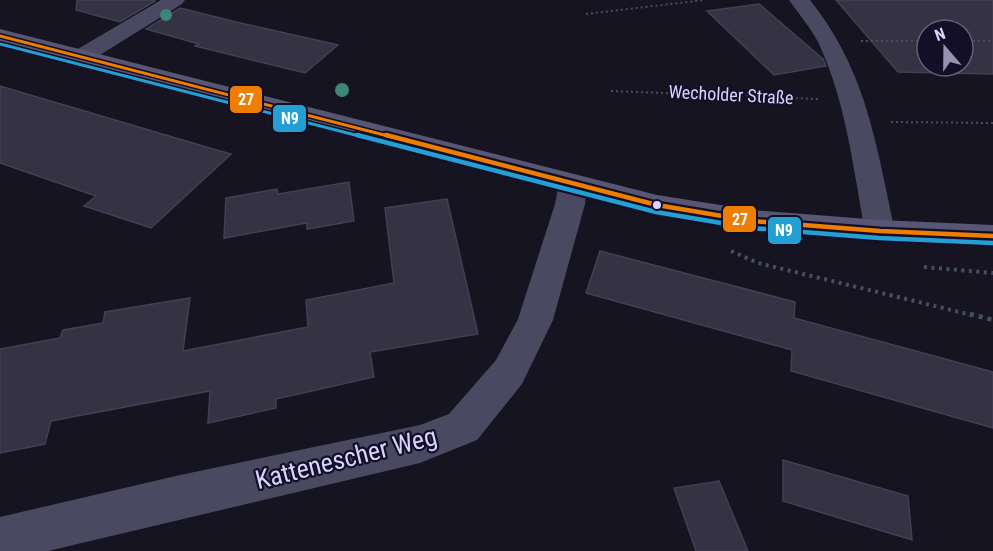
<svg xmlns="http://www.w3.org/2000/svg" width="993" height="551" viewBox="0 0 993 551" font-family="'Roboto Condensed',sans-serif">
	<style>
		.building { fill: #343243; stroke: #433f54; stroke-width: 1.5; fill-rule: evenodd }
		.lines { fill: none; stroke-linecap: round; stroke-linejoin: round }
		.path-far2 { stroke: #44505f; stroke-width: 2; stroke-dasharray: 2 3; stroke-linecap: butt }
		.path-far1 { stroke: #44505f; stroke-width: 4; stroke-dasharray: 3 4.5; stroke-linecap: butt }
		.path { stroke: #44505f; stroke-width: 4.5; stroke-dasharray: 4 5; stroke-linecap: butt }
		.street { fill: #4a4962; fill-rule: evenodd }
		.secondary { fill: #575674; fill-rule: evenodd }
		.bus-1-far1-casing { stroke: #130f26; stroke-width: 6 }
		.bus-1-casing { stroke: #130f26; stroke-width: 9 }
		.bus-2-far1-casing { stroke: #130f26; stroke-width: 6 }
		.bus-2-casing { stroke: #130f26; stroke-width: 9 }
		.bus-1-far1 { stroke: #ef7d00; stroke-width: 3 }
		.bus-1 { stroke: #ef7d00; stroke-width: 4.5 }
		.bus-2-far1 { stroke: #249fd3; stroke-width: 3 }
		.bus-2 { stroke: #249fd3; stroke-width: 4.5 }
		.tree { fill: #3e8478 }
		.bus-dot { fill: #d9d4ff; stroke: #130f26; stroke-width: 2 }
		.labels { text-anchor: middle; stroke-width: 4.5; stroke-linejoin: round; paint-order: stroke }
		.far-street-label { font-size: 18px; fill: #d9d4ff; stroke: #130f26 }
		.near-street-label { font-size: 26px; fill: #d9d4ff; stroke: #130f26 }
		.line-badge { stroke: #130f26; stroke-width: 2 }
		.badge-label { font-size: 16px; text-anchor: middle; font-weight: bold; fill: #fff }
	</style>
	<rect width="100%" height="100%" fill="#161421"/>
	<g class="building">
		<path d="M77,0H151L155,1L120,22L76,10Z"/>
		<path d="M836,0H993V74L898,72ZM927,30H963V66H927Z"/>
		<path d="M759,4L823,59L826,66L774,75L707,11Z"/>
		<path d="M180,8L232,21L338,45L305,73L195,46L199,44L146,29Z"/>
		<path d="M0,86L169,136L231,154L151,228L84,206L96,196L0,163Z"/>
		<path d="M349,182L354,221L307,229V223L224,238L226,198L277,189L278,194Z"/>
		<path d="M447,199L478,334L370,352L374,377L276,399V408L208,423L210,391L51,421L45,444L0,453V349L60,338L63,330L103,323L105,312L190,298L183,351L308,327L306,300L394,283L385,208Z"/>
		<path d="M600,251L795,302L794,318L993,372V428L791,371L792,350L586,293Z"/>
		<path d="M783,460L908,496L912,540L783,501Z"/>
		<path d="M719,481L748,551H696L674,488Z"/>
	</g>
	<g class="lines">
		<g class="path-far2">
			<path d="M586,14L704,0"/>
			<path d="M861,41H927"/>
			<path d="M963,41H993"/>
			<path d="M611,91L818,99"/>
			<path d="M891,122L993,123"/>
		</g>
		<g class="path-far1">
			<path d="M731,251L758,263L976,316"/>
			<path d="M924,267L993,273"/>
		</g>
		<path class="path" d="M970,314L993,320"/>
		<g class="street">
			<path d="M161,0H185L182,4L87,63L79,65L71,63L68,58L71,53Z"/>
			<path d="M789,0H810C867,72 876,144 895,231L891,239L880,242L869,239L865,231C853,167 846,101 818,42C810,27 799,14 789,0Z"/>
			<path d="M573,174L583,177L587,184L585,204L553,320L522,384L477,440L420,463L48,551H0V517L180,475L420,425L449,414L496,360L518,319L555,204L559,184L563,177Z"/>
		</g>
		<path class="secondary" d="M0,29L657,195L752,210L880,220L993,225V247L880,242L752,232L657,215L0,43Z"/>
		<g class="bus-1-far1-casing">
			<path id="bus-1-far1" d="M0,36L392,137"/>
		</g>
		<g class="bus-1-casing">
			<path id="bus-1" d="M386,135L657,205L752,221L880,231L993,236"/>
		</g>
		<g class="bus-2-far1-casing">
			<path id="bus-2-far1" d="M0,44L363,137"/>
		</g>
		<g class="bus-2-casing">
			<path id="bus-2" d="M357,135L656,212L751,228L879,238L993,243"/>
		</g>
		<use href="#bus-1-far1" class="bus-1-far1"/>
		<use href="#bus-1" class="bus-1"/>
		<use href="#bus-2-far1" class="bus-2-far1"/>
		<use href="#bus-2" class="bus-2"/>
	</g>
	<g class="tree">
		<circle cx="166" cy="15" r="6"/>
		<circle cx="342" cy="90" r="7"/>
	</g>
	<circle class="bus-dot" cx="657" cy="205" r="5"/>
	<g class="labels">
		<g class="far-street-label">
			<text transform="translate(731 95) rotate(3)" y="6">Wecholder Straße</text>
		</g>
		<g class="near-street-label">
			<text transform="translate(346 458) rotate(-14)" y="9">Kattenescher Weg</text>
		</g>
	</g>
	<g class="line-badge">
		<rect x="229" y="85" width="34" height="29" rx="6" fill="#ef7d00"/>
		<rect x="272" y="104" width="35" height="29" rx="6" fill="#249fd3"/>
		<rect x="722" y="205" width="35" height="28" rx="6" fill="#ef7d00"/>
		<rect x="767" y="216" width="35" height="29" rx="6" fill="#249fd3"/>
	</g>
	<g class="badge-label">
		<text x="246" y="105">27</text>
		<text x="290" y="124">N9</text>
		<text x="740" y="225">27</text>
		<text x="784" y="236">N9</text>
	</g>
	<g transform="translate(945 48) rotate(340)"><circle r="28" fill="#130f26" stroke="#625e7d" stroke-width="1.5"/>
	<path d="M0-4.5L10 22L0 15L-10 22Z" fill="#9591b1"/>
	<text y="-9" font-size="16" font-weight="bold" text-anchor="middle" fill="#d9d4ff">N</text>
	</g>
</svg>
